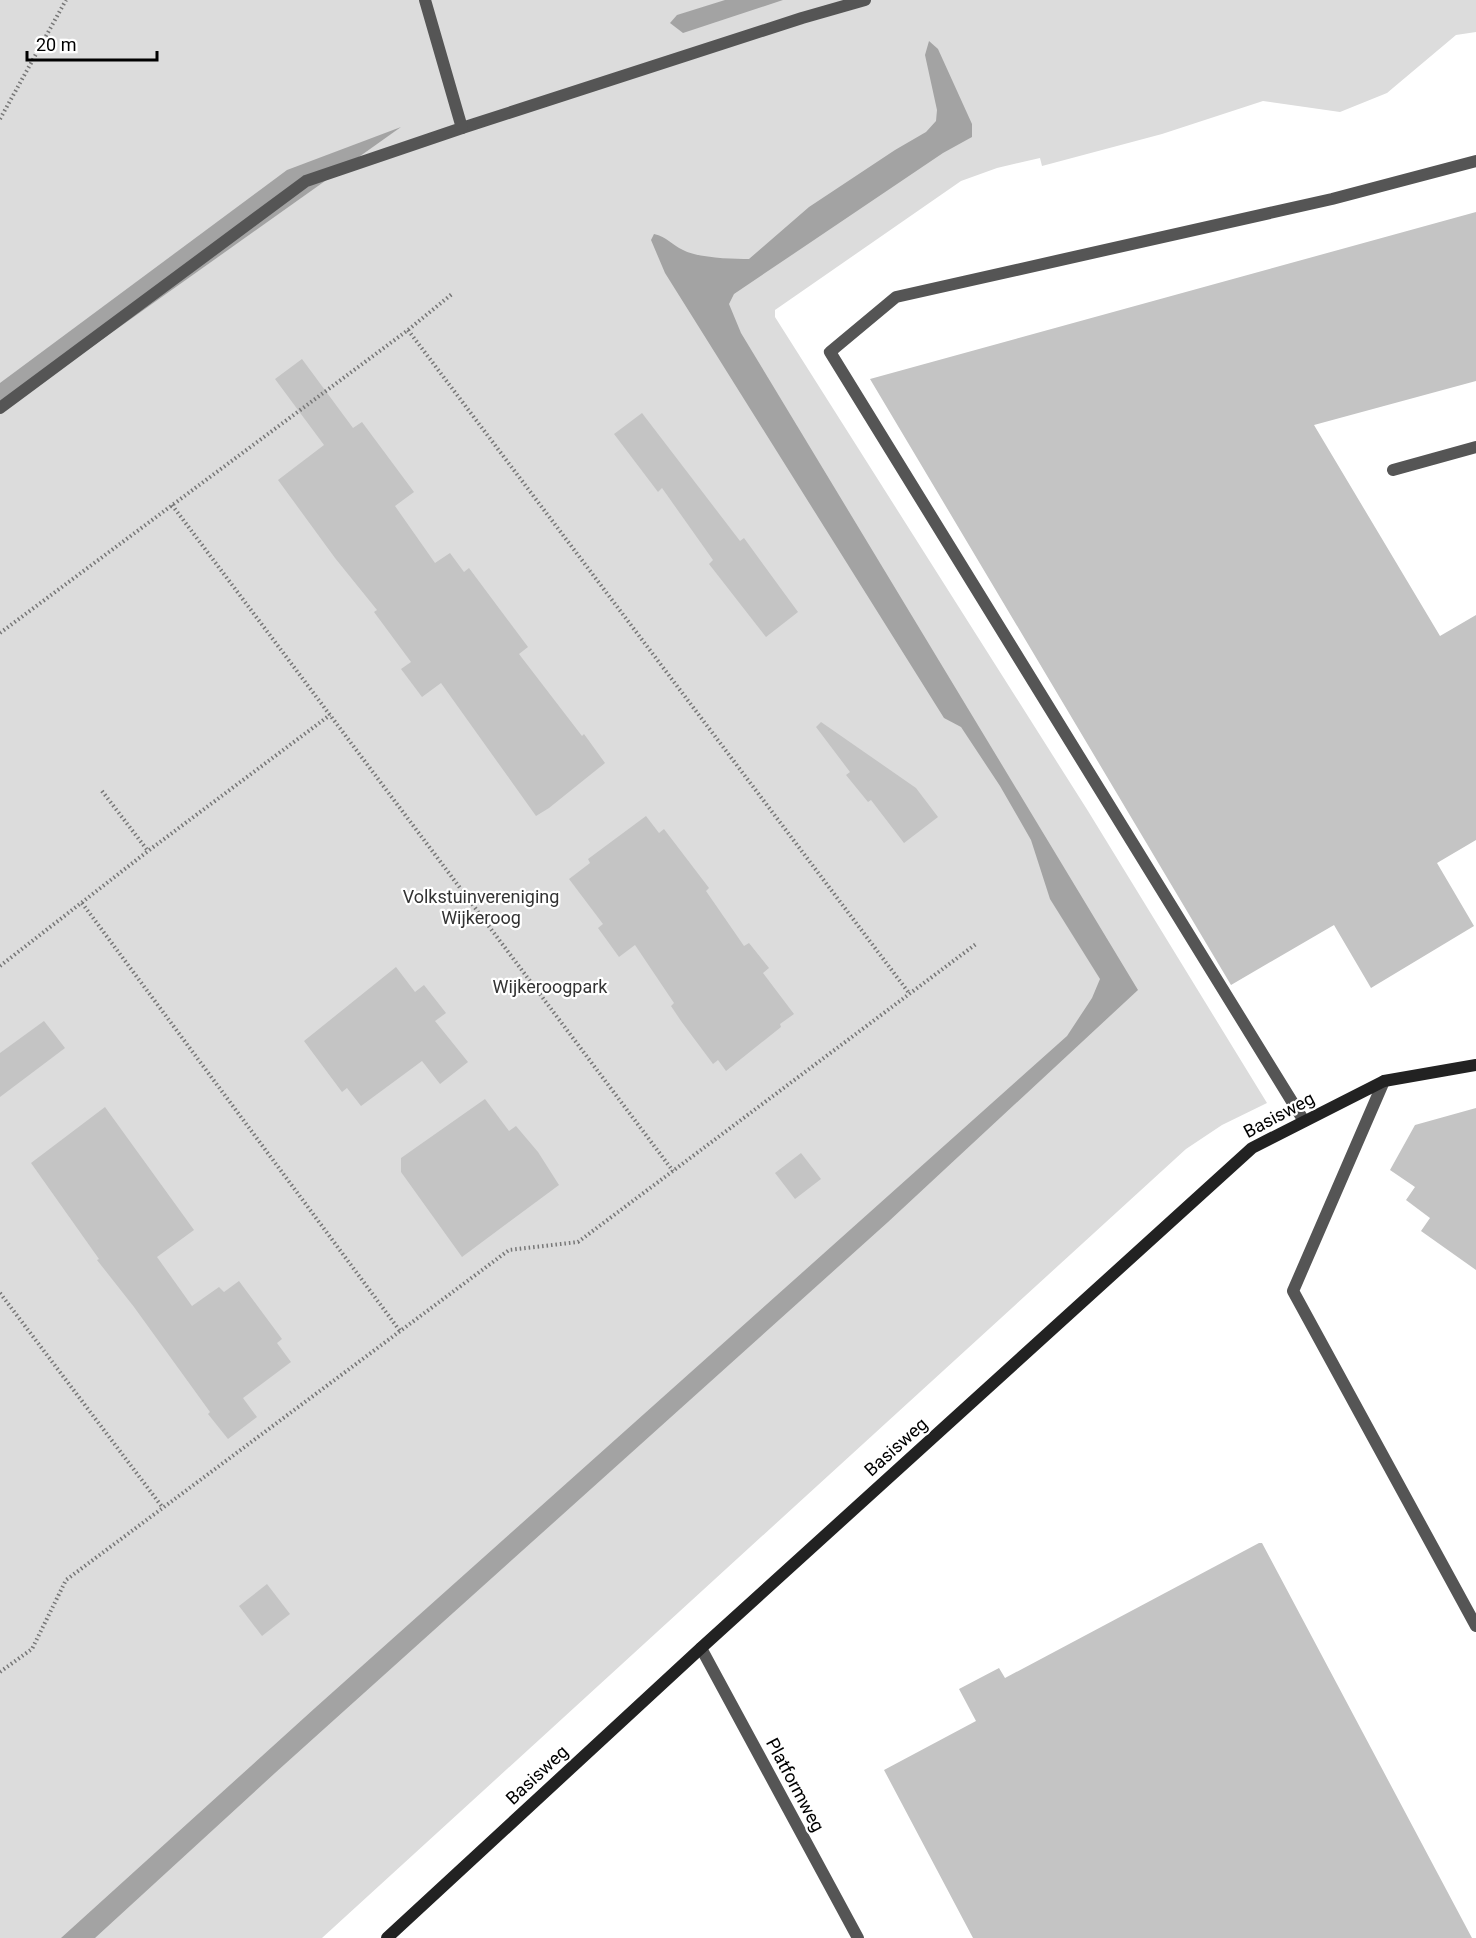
<svg xmlns="http://www.w3.org/2000/svg" width="1476" height="1938" viewBox="0 0 1476 1938" font-family="Roboto,sans-serif">
	<style>
		.green { fill: #dcdcdc }
		.water { fill: #a3a3a3 }
		.building { fill: #c4c4c4 }
		.lines { fill: none; stroke-linecap: round; stroke-linejoin: round }
		.path { stroke: #777; stroke-width: 4; stroke-dasharray: 1.5 3; stroke-linecap: butt }
		.lane { stroke: #555; stroke-width: 12 }
		.street { stroke: #555; stroke-width: 12 }
		.secondary { stroke: #222; stroke-width: 12 }
		.labels { text-anchor: middle; stroke-width: 4.5; stroke-linejoin: round; paint-order: stroke }
		.park-label { font-size: 18px; fill: #333; stroke: #fff }
		.street-label { font-size: 18px; fill: #000; stroke: #fff }
	</style>
	<rect width="100%" height="100%" fill="#fff"/>
	<path class="green" d="M0,0H1476V32L1456,35L1387,93L1340,112L1263,101L1162,134L1042,166L1040,158L997,168L961,181L775,310V317L1088,811L1267,1103L1222,1125L1186,1149L322,1938H0Z"/>
	<g class="water">
		<path d="M725,0H783L683,33L670,23L677,15Z"/>
		<path d="M929,41L938,49L972,124V137L943,153L734,294L729,304L741,333L1138,990L888,1222L275,1773L95,1938H61L315,1708L1067,1036L1092,998L1100,979L1050,899L1031,840L1000,786L961,727L944,718L665,273L651,240L654,234C667,237 672,245 683,250C698,258 732,259 749,259L809,207L895,150L926,132L936,121L937,110L925,55Z"/>
		<path d="M401,127L0,412V383L287,170Z"/>
	</g>
	<g class="building">
		<path d="M1476,212V381L1314,425L1440,636L1476,615V840L1437,863L1474,926L1371,988L1334,925L1231,985L870,379Z"/>
		<path d="M302,359L353,428L362,422L414,492L395,506L435,563L450,553L464,572L469,568L528,647L519,654L582,736L584,734L605,763L549,808L536,816L441,683L422,697L401,669L411,662L374,612L377,610L335,558L278,480L324,445L275,379Z"/>
		<path d="M642,413L740,541L744,538L798,612L766,637L709,564L713,560L662,488L658,492L614,434Z"/>
		<path d="M821,722L916,788L938,817L904,843L871,800L868,802L846,775L850,772L816,727Z"/>
		<path d="M646,816L659,833L664,829L709,888L706,891L744,946L749,943L769,968L763,973L794,1014L780,1024L781,1027L726,1071L718,1060L713,1064L681,1021L671,1006L674,1003L635,945L619,957L598,928L603,924L569,879L590,863L588,859Z"/>
		<path d="M396,967L415,992L424,985L446,1013L435,1021L468,1062L440,1084L422,1061L361,1106L347,1088L342,1092L304,1041Z"/>
		<path d="M44,1021L65,1048L0,1097V1053Z"/>
		<path d="M485,1099L509,1131L516,1126L538,1152L559,1185L462,1257L401,1172V1158Z"/>
		<path d="M105,1107L194,1230L157,1257L192,1306L219,1287L224,1292L239,1281L282,1339L277,1343L291,1362L243,1398L257,1417L228,1439L208,1414L210,1412L134,1307L97,1260L99,1259L31,1163Z"/>
		<path d="M1476,1108V1270L1421,1231L1430,1218L1406,1200L1415,1187L1390,1170L1415,1125Z"/>
		<path d="M801,1153L821,1179L795,1199L775,1173Z"/>
		<path d="M1259,1543H1262L1472,1938H973L884,1770L976,1721L959,1689L999,1668L1005,1678Z"/>
		<path d="M267,1584L290,1614L262,1636L239,1606Z"/>
	</g>
	<g class="lines">
		<g class="path">
			<path d="M0,119L66,0"/>
			<path d="M408,330L909,993"/>
			<path d="M172,505L673,1171"/>
			<path d="M0,633L408,330L452,294"/>
			<path d="M102,791L148,851"/>
			<path d="M82,903L400,1331"/>
			<path d="M0,966L148,851L330,715"/>
			<path d="M0,1293L163,1508"/>
			<path d="M0,1672L32,1649L66,1580L509,1250L578,1242L976,944"/>
		</g>
		<g class="lane">
			<path d="M462,128L802,18L865,0"/>
			<path d="M0,408L306,181L462,128L425,0"/>
			<path d="M1393,470L1476,447"/>
			<path d="M1384,1081L1293,1291L1476,1626"/>
			<path d="M1304,1121L830,352L896,297L1332,199L1476,161"/>
		</g>
		<path class="street" d="M701,1648L858,1938"/>
		<path class="secondary" d="M387,1938L701,1648L1252,1148L1384,1081L1476,1065"/>
	</g>
	<g class="labels">
		<g class="park-label">
			<text x="481" y="903">Volkstuinvereniging<tspan x="481" dy="21">Wijkeroog</tspan></text>
			<text x="550" y="993">Wijkeroogpark</text>
		</g>
		<g class="street-label">
			<text transform="translate(1279 1115) rotate(-28)" y="6">Basisweg</text>
			<text transform="translate(896 1447) rotate(-42)" y="6">Basisweg</text>
			<text transform="translate(537 1775) rotate(-43)" y="6">Basisweg</text>
			<text transform="translate(795 1785) rotate(62)" y="6">Platformweg</text>
		</g>
	</g>
	<path d="M27 51v9h130v-9" fill="none" stroke="#000000" stroke-width="3"/>
	<text x="36" y="51" font-size="18" fill="#000000" stroke="#ffffff" stroke-width="4.5" paint-order="stroke">20 m</text>
</svg>
